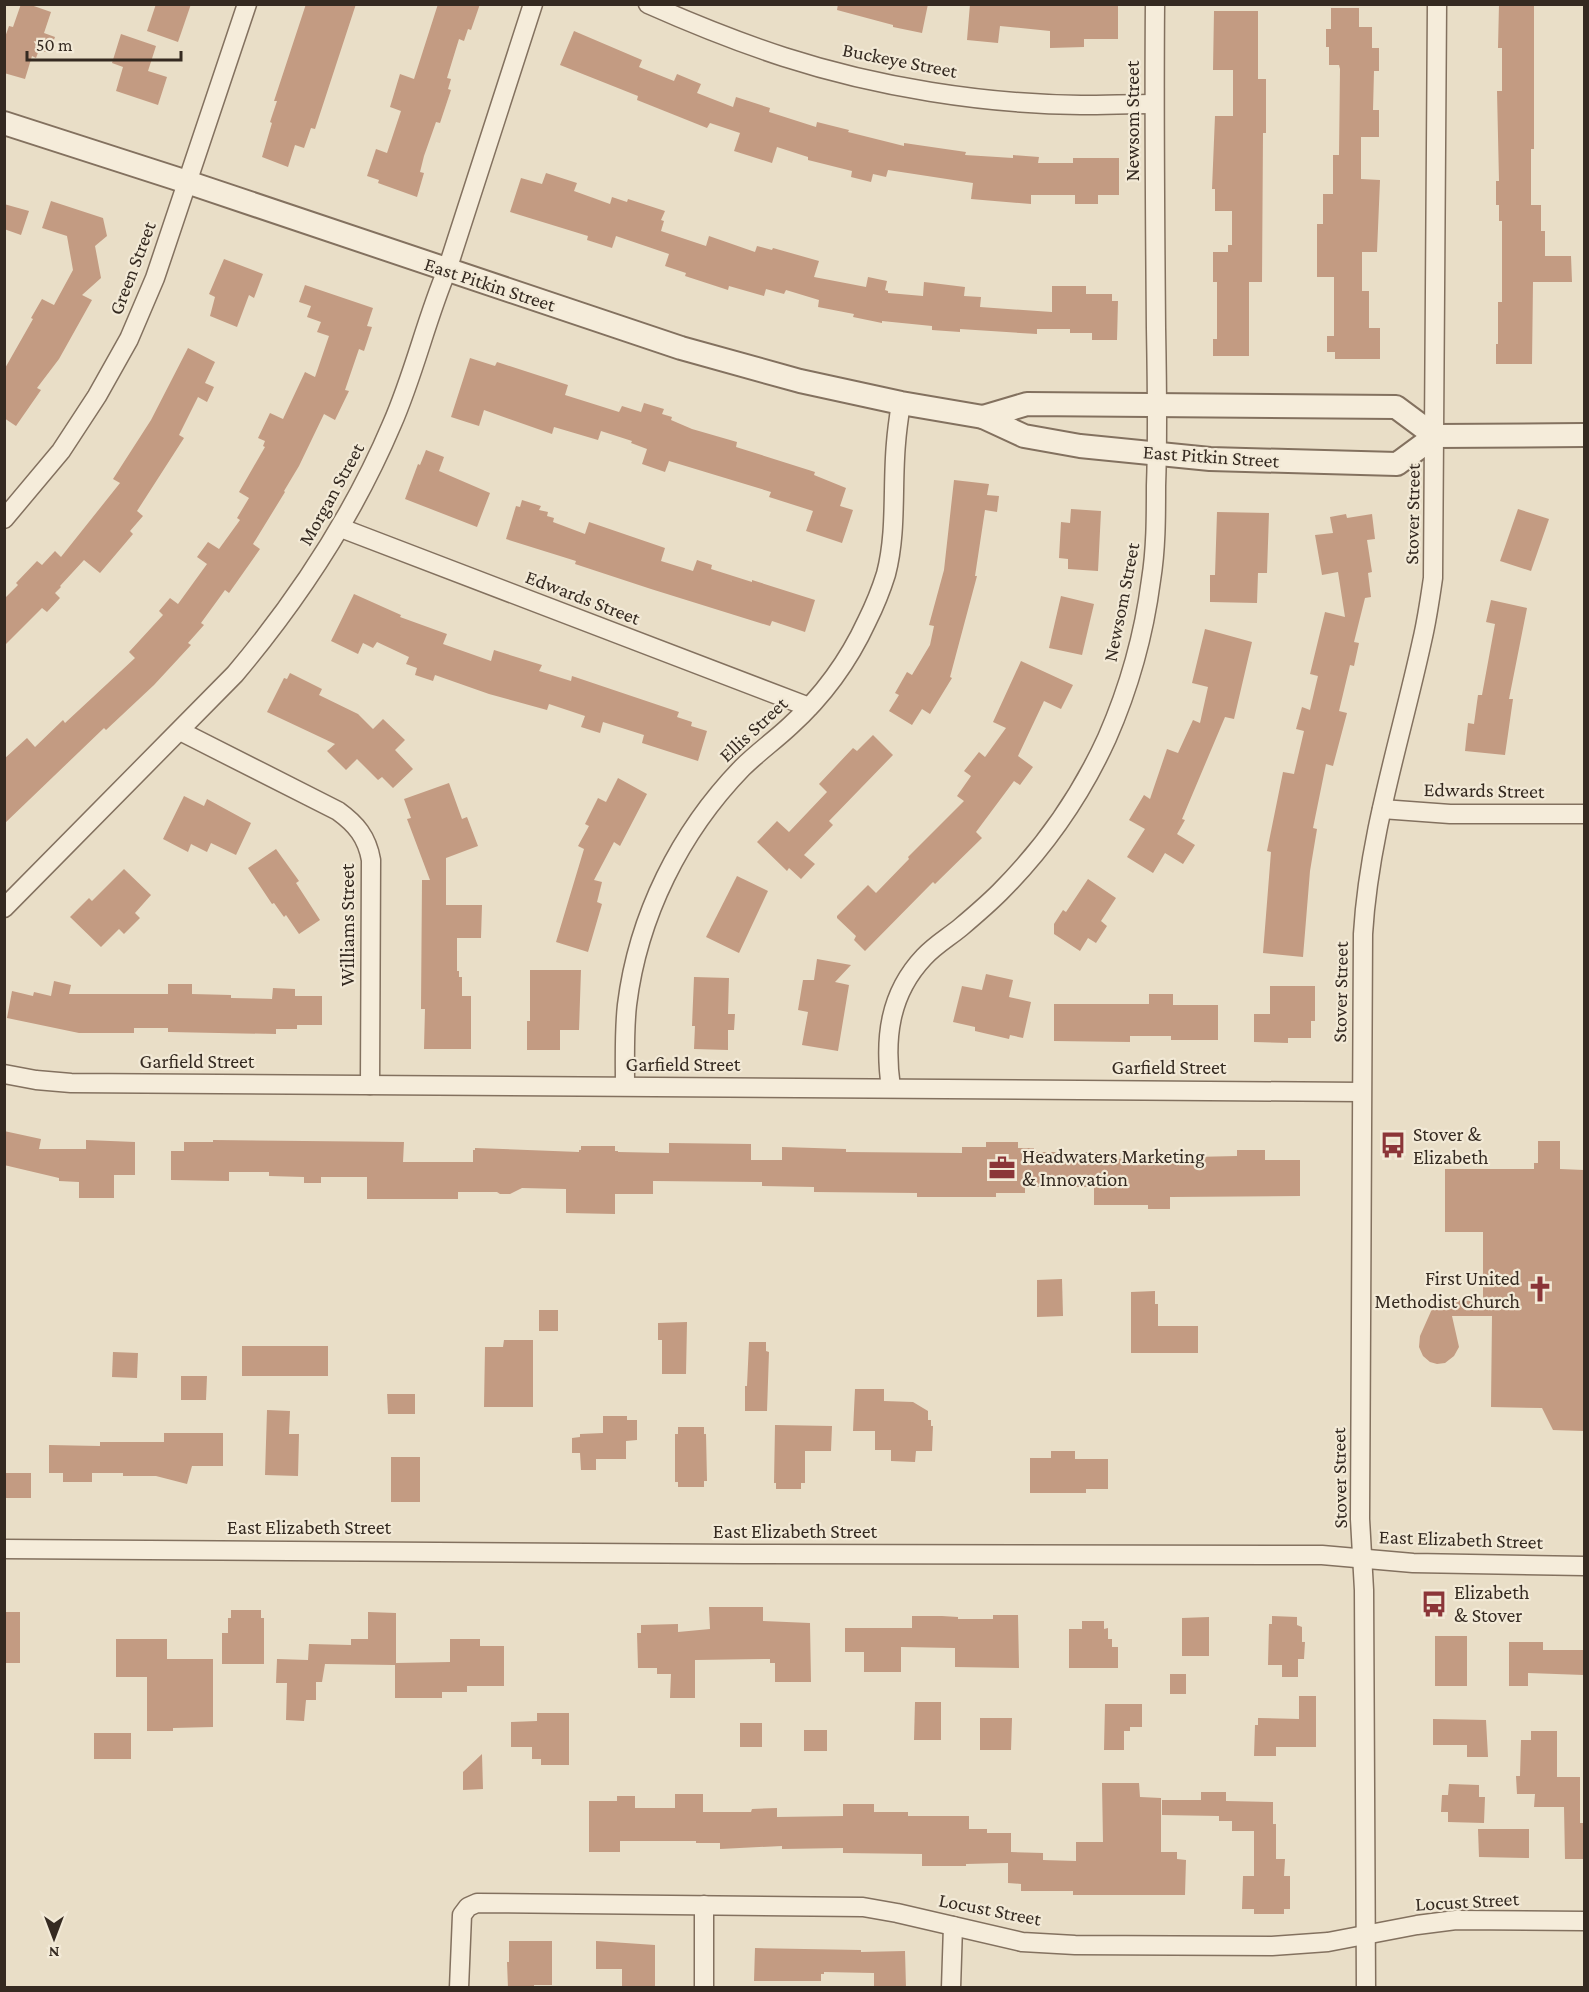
<svg xmlns="http://www.w3.org/2000/svg" width="1589" height="1992" viewBox="0 0 1589 1992" font-family="'Crimson Pro',serif">
	<style>
		.building { fill: #c39b82 }
		.lines { fill: none; stroke-linecap: round; stroke-linejoin: round }
		.minor-casing { stroke: #83715f; stroke-width: 21 }
		.tertiary-casing { stroke: #83715f; stroke-width: 26 }
		.minor { stroke: #f5ecda; stroke-width: 18 }
		.tertiary { stroke: #f5ecda; stroke-width: 22 }
		.labels { text-anchor: middle; stroke-width: 4.5; stroke-linejoin: round; paint-order: stroke }
		.street-label { font-size: 20px; fill: #352a21; stroke: #f2e9d6 }
		.poi-label { font-size: 20px; fill: #352a21; stroke: #f2e9d6; text-anchor: start }
	</style>
	<rect width="100%" height="100%" fill="#e9dec7"/>
	<g class="building">
		<path d="M21,4H28L51,12L44,33L55,37L49,53L39,50L36,58L32,56L25,79L4,73V40L9,26L13,27Z"/>
		<path d="M156,4H191L178,42L147,31Z"/>
		<path d="M306,4H356L315,129L311,128L304,148L295,145L288,167L262,157L272,123L270,122L277,101H274Z"/>
		<path d="M438,4H480L471,30L468,29L464,41L459,39L447,78L451,79L448,89L451,90L440,123L436,122L424,156L420,172L424,173L417,197L378,183L379,180L367,176L376,149L387,153L401,111L390,107L400,74L414,79Z"/>
		<path d="M838,4H928L922,33L893,27V25L837,10Z"/>
		<path d="M970,4H1118V39H1084V47L1050,48V31L1000,26L998,43L967,40Z"/>
		<path d="M1499,4H1534V149H1531V205H1541V231H1545V256H1571L1572,282H1533L1532,364H1496V344H1498V302H1502V221H1499V205H1496V181H1499L1497,91H1502V48H1498Z"/>
		<path d="M1331,8H1359V27H1372V48H1379V71H1374L1373,110H1379V137H1361V179L1380,180L1377,252H1362V291H1369V328H1380V359H1335V352H1327V336H1334V277H1317V224H1323V194H1333V155H1339L1340,69L1339,65H1329V47H1326V29H1331Z"/>
		<path d="M1214,11H1258V79H1266V133H1263L1262,282H1249V356H1213V339H1217V282H1213V252H1228V245H1232V211H1215V189H1212L1215,116H1233V70H1213Z"/>
		<path d="M574,31L642,60L639,67L674,81L677,74L701,84L697,93L733,107L736,97L770,108L769,112L816,127L817,122L849,130L848,132L904,146V143L966,152L965,155L1013,158V155L1039,157L1038,163H1073V158H1119V195H1098V204H1075V195H1031V204L971,199L973,183L888,170L886,177L873,174L871,182L851,177L852,171L808,160V157L777,147L772,163L734,151L740,133L710,123L707,128L637,100L638,96L560,65Z"/>
		<path d="M121,34L156,46L148,71L167,77L158,105L116,91L123,67L112,63Z"/>
		<path d="M546,173L577,183L574,191L610,204L612,197L627,202L628,199L665,211L661,220L664,221L661,231L706,246L709,236L755,252L757,246L772,250L773,248L819,261L814,277L866,287L868,277L887,281L885,290L888,291V293L923,296L924,282L965,287L964,296L981,297L980,307L1052,312V286H1086V294H1112V301H1118L1117,340H1092V333H1070V329H1037V334L960,329V332L932,330V326L882,321V323L853,317L854,314L818,307L819,300L786,290L784,294L766,289L764,296L729,286L728,290L685,276L686,273L665,266L669,254L616,236L612,248L587,240L588,236L510,212L521,178L542,184Z"/>
		<path d="M51,201L103,218L107,236L95,246L101,278L82,295L92,300L59,359L37,388L41,390L16,426L4,418V370L33,319L31,318L42,299L54,305L73,270L67,236L42,228Z"/>
		<path d="M4,204L29,211L21,235L4,229Z"/>
		<path d="M224,259L263,274L254,298L249,295L237,327L210,316L215,297L209,294Z"/>
		<path d="M305,285L373,308L367,326L372,327L364,351L359,349L345,390L349,391L335,420L324,414L299,466L284,491L285,492L253,544L260,549L229,593L225,590L201,623L204,625L188,643L191,645L154,685L106,730L104,728L4,824V759L27,738L35,747L63,720L65,723L135,658L129,652L163,615L159,611L170,598L178,604L207,564L197,557L208,542L219,549L240,520L237,518L249,498L239,492L265,447L263,446L265,441L258,438L270,413L283,419L305,372L315,377L329,336L317,332L321,322L307,317L311,306L299,302Z"/>
		<path d="M188,348L215,362L205,383L214,387L207,402L198,397L179,435L184,438L137,511L143,516L130,531L133,534L100,573L84,560L60,586L61,587L55,593L60,598L47,612L42,608L4,646V599L18,585L16,583L37,561L42,565L55,551L61,557L120,483L113,479L151,420Z"/>
		<path d="M470,358L495,366L497,362L568,385L565,395L619,412L622,406L641,412L644,403L664,409L662,414L672,417L671,420L692,429L737,442L736,447L815,472L814,475L846,488L840,506L853,510L842,543L806,531L813,511L769,497L771,492L669,461L665,472L642,464L647,449L631,443L632,441L601,431L598,440L554,427L552,434L484,410L479,426L451,417Z"/>
		<path d="M426,450L444,457L439,471L490,493L477,527L405,499L418,464L420,465Z"/>
		<path d="M954,480L989,484L987,495L999,496L997,512L985,510L975,576H977L950,677L952,678L930,714L922,709L912,725L889,711L899,695L895,693L907,672L912,675L930,645L934,626L929,625L944,570Z"/>
		<path d="M522,500L541,506L539,510L548,512L547,516L554,518L553,522L585,534L589,522L665,548L661,561L693,571L697,560L712,565L711,569L752,582V580L815,600L805,632L772,621L770,626L651,589L575,564L576,561L506,539L516,506L520,507Z"/>
		<path d="M1071,509L1101,511L1098,571L1068,569V559L1059,558L1061,522L1070,523Z"/>
		<path d="M1518,509L1549,519L1531,571L1500,561Z"/>
		<path d="M1217,512L1269,513L1267,573H1258L1257,603L1210,602V575H1215Z"/>
		<path d="M1346,514L1347,518L1372,514L1375,539L1367,540L1372,572L1368,573L1371,597L1365,598L1354,642L1359,643L1354,666L1350,665L1339,711L1347,713L1333,766L1326,764L1313,828L1317,829L1310,871L1303,957L1263,953L1271,852L1267,851L1283,772L1294,774L1304,731L1296,729L1302,707L1310,710L1318,676L1310,674L1325,612L1345,617L1338,572L1322,575L1315,535L1333,533L1330,517Z"/>
		<path d="M354,594L401,615L400,617L447,634L443,644L491,661L494,650L542,665L539,671L571,681L572,676L679,712L677,717L692,722L691,726L707,731L698,761L642,743L644,735L603,722L600,733L581,727L585,716L549,704L547,710L489,694L435,675L433,681L415,675L417,668L406,664L409,657L377,642L373,648L363,643L358,654L331,641Z"/>
		<path d="M1061,596L1094,604L1082,655L1049,648Z"/>
		<path d="M1491,600L1527,608L1509,699H1513L1505,755L1465,751L1468,723L1474,724L1478,695H1482L1495,624L1486,622Z"/>
		<path d="M1205,629L1252,642L1234,719L1225,717L1182,819L1185,820L1177,834L1195,845L1183,864L1165,853L1153,873L1127,857L1145,829L1129,820L1144,795L1150,799L1167,749L1178,753L1193,720L1200,723L1208,687L1192,683Z"/>
		<path d="M1021,661L1073,685L1061,709L1044,701L1018,756L1033,767L1020,785L1014,781L976,832L982,838L935,884L933,882L865,951L854,940L856,936L837,918V916L868,885L876,893L909,859L908,857L964,801L957,796L971,776L964,771L979,752L985,757L1006,728L993,722Z"/>
		<path d="M290,673L322,689L319,695L358,714L373,729L383,719L405,740L395,750L413,769L393,788L382,777L378,780L357,759L346,770L327,751L335,744L267,712L284,678L287,679Z"/>
		<path d="M873,735L893,755L829,821L833,825L804,855L815,864L801,879L789,868L787,871L757,842L777,821L789,832L827,792L819,784L853,748L857,751Z"/>
		<path d="M618,778L647,794L620,846L614,842L594,880L602,882L597,902L602,904L588,952L556,942L584,849L578,846L589,826L585,824L598,798L606,802Z"/>
		<path d="M449,783L462,819L467,817L478,846L446,858V905H482L481,938H457V971H459V977H462V996H471V1049H424L425,1009H421L422,880H430L407,819L411,818L404,799Z"/>
		<path d="M184,796L204,806L207,799L251,823L236,855L211,843L207,852L191,844L188,852L163,839Z"/>
		<path d="M276,849L299,881L296,883L320,920L299,934L286,915L284,917L274,903L272,904L248,868Z"/>
		<path d="M124,869L151,895L135,913L140,918L124,934L119,929L101,947L70,917L89,898L92,901Z"/>
		<path d="M737,876L768,891L739,953L706,937Z"/>
		<path d="M1088,879L1116,898L1101,921L1107,926L1096,943L1088,938L1080,951L1054,934V924L1063,910L1066,912Z"/>
		<path d="M817,959L851,965L835,982L849,985L838,1051L802,1045L808,1012L798,1010L803,980H814Z"/>
		<path d="M530,970H581L579,1030H560V1050H527V1021H530Z"/>
		<path d="M986,974L1013,980L1009,997L1031,1002L1023,1038L1010,1035L1009,1039L975,1031V1027L953,1022L962,986L982,990Z"/>
		<path d="M694,977L729,978L728,1014H735L734,1030H728V1050L694,1049L695,1026H692Z"/>
		<path d="M54,981L71,985L69,994H168V984H192V994L231,995V998L272,999L273,988L295,989V996H322V1025H297V1029H276V1034L168,1032V1028H134V1033H79L7,1018L12,991L33,996L34,992L51,996Z"/>
		<path d="M1270,986H1315V1021H1311V1038H1288V1043L1254,1042V1014H1270Z"/>
		<path d="M1149,994H1173V1005H1218V1040H1171V1036H1130V1042L1054,1041V1004H1149Z"/>
		<path d="M4,1131L41,1139L39,1149H86V1140L135,1142V1175H114V1198H79V1182L59,1181V1178L4,1165Z"/>
		<path d="M213,1140L404,1142L403,1162H473V1150H475V1148L579,1152V1150H581V1146H615V1151H618V1152L669,1153V1143L751,1144V1160H782V1147L846,1149V1152L962,1153V1147H986V1142H1018V1148H1034V1152H1101V1155H1106V1159L1237,1156V1150H1265V1160H1300V1196L1170,1197V1209H1148V1205H1094V1187H1025V1193H996V1197H917V1193L814,1192V1187L762,1186V1182L653,1181V1194H615V1214L566,1213V1189L522,1188L510,1194H500L497,1192H458V1199H367V1177H321V1183H304V1177L269,1176V1172H229V1181L171,1180V1151H184V1142H213Z"/>
		<path d="M1538,1141H1560V1169L1584,1170V1431L1553,1430L1542,1408L1491,1407L1492,1316H1452L1459,1347L1454,1356L1445,1363L1437,1364L1430,1362L1423,1356L1419,1347L1420,1336L1436,1300L1483,1301V1232H1445V1169H1534V1163H1538Z"/>
		<path d="M1062,1279L1063,1316L1037,1317V1280Z"/>
		<path d="M1155,1291V1304H1158V1326H1198V1353H1131V1292Z"/>
		<rect x="539" y="1310" width="19" height="21"/>
		<path d="M687,1322L686,1374H662V1340H658V1323Z"/>
		<path d="M504,1340H533V1407H484L485,1347H503Z"/>
		<path d="M749,1342H766V1351L769,1352L767,1411H745V1386H747Z"/>
		<rect x="242" y="1346" width="86" height="30"/>
		<path d="M113,1352L138,1353L137,1378L112,1377Z"/>
		<path d="M181,1376H207L206,1400H181Z"/>
		<path d="M855,1389H884V1401L913,1402L928,1411V1420H931V1426H933L932,1451H916L915,1462L891,1461V1450H875V1431H853Z"/>
		<path d="M387,1394H415V1414H388Z"/>
		<path d="M267,1410L290,1411L289,1434H299L298,1476L265,1475Z"/>
		<path d="M603,1416H627V1420H637V1440L626,1441V1459H596V1470H581L580,1453H572V1438L580,1437V1434L603,1433Z"/>
		<path d="M775,1425L832,1426L831,1451H805V1483H801V1489H776V1483H774Z"/>
		<path d="M678,1427H704V1434H706L707,1481H704V1487H678V1482H675V1434H678Z"/>
		<path d="M164,1433H223V1466H192L187,1484L156,1476H123V1473H92V1482H63V1473H49V1445L100,1446V1442H164Z"/>
		<path d="M1051,1451H1075V1459H1108V1489H1086V1493H1030V1458H1051Z"/>
		<rect x="391" y="1457" width="29" height="45"/>
		<rect x="4" y="1473" width="27" height="25"/>
		<path d="M709,1607H763V1621L810,1623L811,1682H775V1663H770V1659L695,1660V1698H670L671,1674H657V1668H638L637,1633H641V1625L678,1624V1632L710,1629Z"/>
		<path d="M231,1610H261V1618H264V1664H222V1633H228V1618H231Z"/>
		<rect x="4" y="1612" width="16" height="51"/>
		<path d="M368,1612L396,1613V1663L450,1662V1639H480V1646H504V1686H467V1692H442V1698H395V1665L325,1664L322,1682H316V1700H306L304,1721L286,1720L287,1683H276L277,1659L308,1660L309,1644L351,1645V1639H368Z"/>
		<path d="M993,1615H1018L1019,1668L955,1667V1648L901,1647V1672H864V1652H845V1628H912V1616H942L958,1617V1619H993Z"/>
		<path d="M1272,1616L1297,1617V1625L1302,1627V1642H1305L1304,1659H1298V1677H1282V1665H1268L1269,1624H1272Z"/>
		<path d="M1209,1617V1656H1182V1618Z"/>
		<path d="M1082,1621H1104V1629L1108,1628V1639H1112V1647H1118V1668H1069V1629H1082Z"/>
		<rect x="1435" y="1636" width="32" height="50"/>
		<path d="M116,1639H167V1659H213V1727L173,1728V1731H147V1677H116Z"/>
		<path d="M1509,1642H1543V1650H1584V1675L1528,1673V1686H1509Z"/>
		<rect x="1170" y="1674" width="16" height="20"/>
		<path d="M1299,1696H1316V1747H1276V1756H1254L1255,1725H1258V1718L1299,1719Z"/>
		<path d="M915,1702H941V1740H914Z"/>
		<path d="M1105,1704H1142V1727H1130V1731H1124V1750H1104Z"/>
		<path d="M537,1713H569V1765H541V1759H532V1747H511V1722L537,1721Z"/>
		<path d="M980,1718H1012L1011,1750H980Z"/>
		<path d="M1433,1719L1486,1720L1488,1757H1467V1745H1433Z"/>
		<rect x="740" y="1723" width="22" height="24"/>
		<rect x="804" y="1730" width="23" height="21"/>
		<path d="M1531,1731H1557V1777H1580V1823H1584V1859H1565L1564,1807H1534L1535,1794H1517L1516,1776H1520L1521,1740H1531Z"/>
		<rect x="94" y="1733" width="37" height="26"/>
		<path d="M482,1754L483,1789L463,1790V1772Z"/>
		<path d="M1102,1783H1139L1140,1797L1161,1798V1852H1177V1859L1186,1860L1185,1895H1073V1891H1021V1884L1008,1883V1863L966,1864V1866H922V1854L843,1853V1848L782,1849V1846L720,1849V1843H696V1841H620V1852H589V1801H617V1796H635V1808H675V1794H703V1812H751L752,1809L777,1808V1817L843,1816V1804H874V1812H908V1816H969V1829H987V1833H1011V1852L1043,1853V1860L1076,1861V1842H1103Z"/>
		<path d="M1449,1784L1479,1785V1797H1485L1484,1823L1448,1822V1812H1441L1442,1795H1448Z"/>
		<path d="M1201,1792H1226V1801L1273,1802V1824H1276V1859H1285L1284,1876H1290V1909H1284V1914H1254V1909H1242L1243,1876H1254V1831H1232V1821H1219V1816L1162,1815V1800H1201Z"/>
		<path d="M1478,1829H1529V1858L1479,1857Z"/>
		<path d="M509,1941H552V1985H534V1988H508L507,1962H509Z"/>
		<path d="M596,1941L655,1945V1988H622V1969H596Z"/>
		<path d="M755,1948L861,1950V1952L905,1951L906,1988H874V1973L824,1972V1974H821V1981H754Z"/>
	</g>
	<g class="lines">
		<g class="minor-casing">
			<g id="minor">
				<path d="M648,4C693,24 738,42 784,57C877,87 983,104 1081,105C1105,105 1130,104 1154,104"/>
				<path d="M4,519L61,451L97,396L129,339L155,278L247,4"/>
				<path d="M341,528L809,707"/>
				<path d="M180,731L338,811C356,824 367,837 371,860L370,1085"/>
				<path d="M1382,809L1450,814H1584"/>
				<path d="M4,908L235,674C299,598 353,516 392,424C414,374 426,320 447,270L533,4"/>
				<path d="M4,1074L36,1080L71,1083L1361,1092"/>
				<path d="M625,1086C625,1059 624,1032 627,1005C638,916 680,832 742,768C757,753 774,741 790,726C822,697 849,660 867,621C874,607 881,590 886,574C897,532 892,487 896,443C897,430 899,416 901,403"/>
				<path d="M891,1088C884,1039 889,994 924,957C935,945 949,937 961,927C974,916 988,904 1000,892C1044,848 1081,795 1107,738C1129,688 1144,634 1151,580C1156,549 1156,518 1156,486C1158,433 1157,381 1156,328C1155,220 1154,112 1155,4"/>
				<path d="M4,1549L744,1554L1322,1555L1413,1563L1584,1566"/>
				<path d="M459,1988L462,1915L468,1907L477,1903L863,1907L897,1913L1022,1942L1075,1945L1272,1946L1328,1942L1417,1925L1456,1920L1584,1921"/>
				<path d="M704,1988V1905"/>
				<path d="M951,1988L953,1926"/>
				<path d="M1366,1988L1364,1590L1360,1519L1363,934C1369,834 1401,738 1422,641C1427,620 1430,599 1433,578L1437,4"/>
			</g>
		</g>
		<g class="tertiary-casing">
			<g id="tertiary">
				<path d="M4,123L187,182L681,348L800,381L901,403L983,417L1024,436L1080,446L1210,459L1397,464L1435,436L1584,435"/>
				<path d="M983,417L1027,404L1396,407L1435,436"/>
			</g>
		</g>
		<use href="#minor" class="minor"/>
		<use href="#tertiary" class="tertiary"/>
	</g>
	<defs>
		<g id="bus-bare" transform="scale(2.07)"><path d="M-5-6H5V4H4V6H2V4H-2V6H-4V4H-5ZM-3.5-4V0h7V-4ZM-3.5 1.2v1.5H-2V1.2ZM2 1.2v1.5H3.5V1.2Z" fill="#8b3538" stroke="#f2e9d6" stroke-width="2.5" paint-order="stroke"/></g>
		<g id="office-bare" transform="scale(2.07)"><path d="M-6-3h4V-5.5h4V-3h4V5H-6ZM-1-4.5V-3h2v-1.5ZM-6 0V1H6V0Z" fill="#8b3538" stroke="#f2e9d6" stroke-width="2.5" paint-order="stroke"/></g>
		<g id="church-bare" transform="scale(2.07)"><path d="M-1.2-6h2.4v3.5h3.3v2.4h-3.3V6h-2.4V-.1h-3.3v-2.4h3.3Z" fill="#8b3538" stroke="#f2e9d6" stroke-width="2.5" paint-order="stroke"/></g>
	</defs>
	<g fill-rule="evenodd">
		<use href="#bus-bare" x="1393" y="1145"/>
		<use href="#office-bare" x="1002" y="1168"/>
		<use href="#church-bare" x="1540" y="1289"/>
		<use href="#bus-bare" x="1434" y="1604"/>
	</g>
	<g class="labels">
		<g class="street-label">
			<text transform="translate(900 60) rotate(11)" y="7">Buckeye Street</text>
			<text transform="translate(1132 121) rotate(-90)" y="7">Newsom Street</text>
			<text transform="translate(132 268) rotate(-69)" y="7">Green Street</text>
			<text transform="translate(490 284) rotate(18)" y="7">East Pitkin Street</text>
			<text transform="translate(1211 456) rotate(4)" y="7">East Pitkin Street</text>
			<text transform="translate(331 494) rotate(-61)" y="7">Morgan Street</text>
			<text transform="translate(1412 514) rotate(-89)" y="7">Stover Street</text>
			<text transform="translate(583 597) rotate(21)" y="7">Edwards Street</text>
			<text transform="translate(1121 602) rotate(-79)" y="7">Newsom Street</text>
			<text transform="translate(753 729) rotate(-43)" y="7">Ellis Street</text>
			<text transform="translate(1484 790) rotate(1)" y="7">Edwards Street</text>
			<text transform="translate(347 925) rotate(-90)" y="7">Williams Street</text>
			<text transform="translate(1340 992) rotate(-89)" y="7">Stover Street</text>
			<text x="197" y="1068">Garfield Street</text>
			<text x="683" y="1071">Garfield Street</text>
			<text x="1169" y="1074">Garfield Street</text>
			<text transform="translate(1339 1478) rotate(-91)" y="7">Stover Street</text>
			<text x="309" y="1534">East Elizabeth Street</text>
			<text x="795" y="1538">East Elizabeth Street</text>
			<text transform="translate(1461 1539) rotate(2)" y="7">East Elizabeth Street</text>
			<text transform="translate(1467 1901) rotate(-3)" y="7">Locust Street</text>
			<text transform="translate(990 1909) rotate(11)" y="7">Locust Street</text>
		</g>
		<g class="poi-label">
			<text x="1413" y="1141">Stover &amp;<tspan x="1413" dy="23">Elizabeth</tspan></text>
			<text x="1022" y="1163">Headwaters Marketing<tspan x="1022" dy="23">&amp; Innovation</tspan></text>
			<text x="1520" y="1285" text-anchor="end">First United<tspan x="1520" dy="23">Methodist Church</tspan></text>
			<text x="1454" y="1599">Elizabeth<tspan x="1454" dy="23">&amp; Stover</tspan></text>
		</g>
	</g>
	<rect width="1589" height="1992" fill="none" stroke="#352a21" stroke-width="12"/>
	<g transform="translate(54 1938) rotate(180)" stroke="#f2e9d6" stroke-width="4.5" paint-order="stroke">
	<path d="M0-4.5L10 22L0 15L-10 22Z" fill="#352a21"/>
	<text y="-9" font-size="16" font-weight="bold" text-anchor="middle" fill="#352a21">N</text>
	</g>
	<path d="M27 51v9h154v-9" fill="none" stroke="#352a21" stroke-width="3"/>
	<text x="36" y="51" font-size="18" fill="#352a21" stroke="#f2e9d6" stroke-width="4.5" paint-order="stroke">50 m</text>
</svg>
